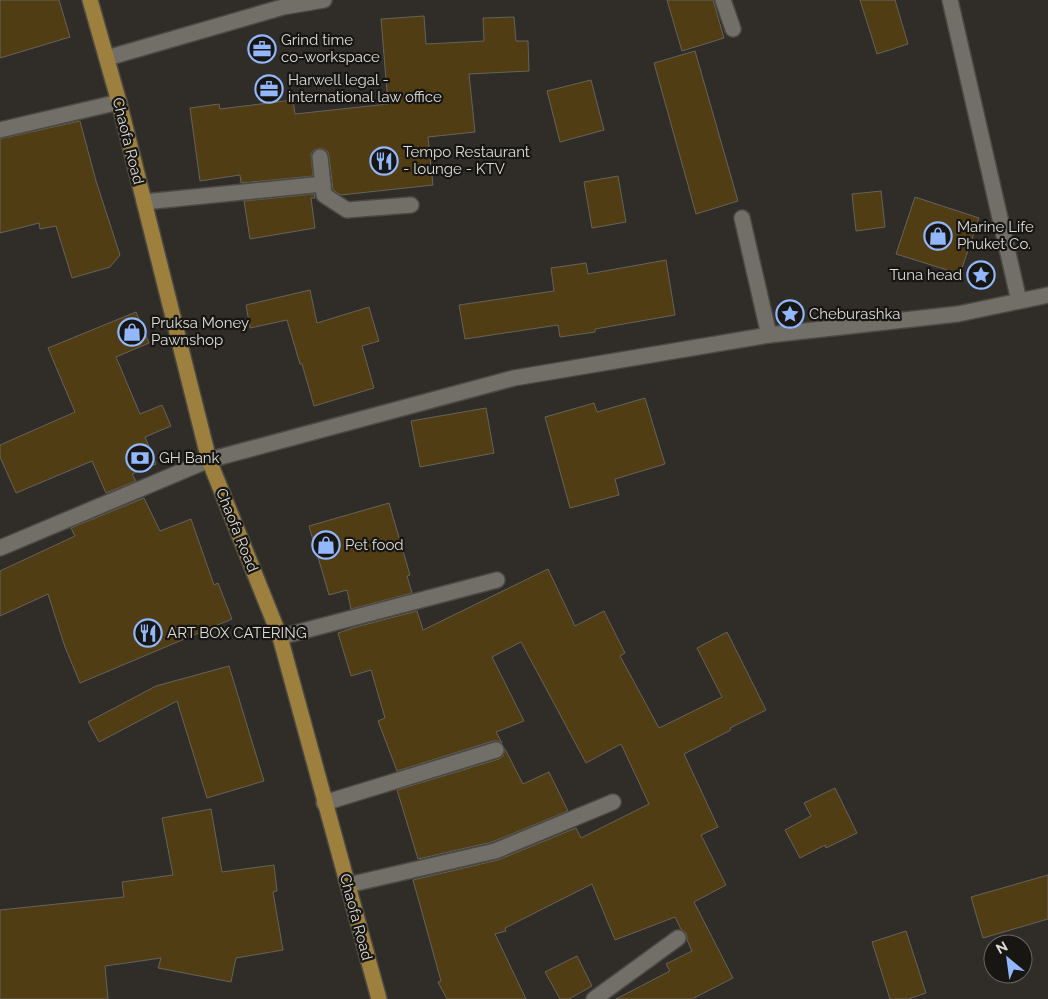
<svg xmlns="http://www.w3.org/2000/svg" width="1048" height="999" viewBox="0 0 1048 999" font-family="Raleway,sans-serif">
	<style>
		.building { fill: #513d13; stroke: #66635c }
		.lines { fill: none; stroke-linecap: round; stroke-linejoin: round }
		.minor-casing { stroke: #4b4944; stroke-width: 18 }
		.major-casing { stroke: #4b4944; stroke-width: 18 }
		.minor { stroke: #726f68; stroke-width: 15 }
		.major { stroke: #9d803d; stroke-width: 15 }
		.labels { text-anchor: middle; stroke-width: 4.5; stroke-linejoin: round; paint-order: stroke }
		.poi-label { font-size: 15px; fill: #dedcd8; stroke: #171613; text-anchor: start }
		.street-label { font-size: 15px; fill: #dedcd8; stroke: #171613 }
	</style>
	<rect width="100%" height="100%" fill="#302d28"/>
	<g class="building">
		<path d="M0,0H59L70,37L0,58Z"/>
		<path d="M667,0H713L724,38L682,51Z"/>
		<path d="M860,0H895L908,44L877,54Z"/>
		<path d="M424,16L426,44L484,41L483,18L514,17L516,41H528L529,71L469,74L475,132L428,137L433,185L341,195L333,190L329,156L328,152L324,149L320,148L314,150L311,154L313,176L241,183L240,175L200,181L190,108L219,104L220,109L293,100L295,114L388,104L381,19Z"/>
		<path d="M695,51L738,201L696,214L654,63Z"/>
		<path d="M591,80L604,130L560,142L547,91Z"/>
		<path d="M80,121L96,181L120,255L110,267L72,278L56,226L40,229L39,223L0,233V139Z"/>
		<path d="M618,176L626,222L592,228L584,182Z"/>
		<path d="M881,191L885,227L856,231L852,194Z"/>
		<path d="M314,194L315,198H311L315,228L250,239L244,201Z"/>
		<path d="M915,197L979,218L960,274L896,254Z"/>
		<path d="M666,260L675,315L595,329V332L560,337L558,325L465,339L459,305L554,291L551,268L586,263L588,274Z"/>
		<path d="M310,290L317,323L369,307L379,341L362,346L374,388L314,406L302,364H300L287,320L250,328L246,305Z"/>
		<path d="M136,312L149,343L116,357L140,414L162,405L171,426L145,437L156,464L132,474L136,481L106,493L92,461L16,493L0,457V445L75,412L48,348Z"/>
		<path d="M645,398L665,464L615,479L619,495L570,508L545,417L594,403L597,412Z"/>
		<path d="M486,408L494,453L420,467L411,421Z"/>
		<path d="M144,498L160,531L191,519L214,585L218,583L232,619L80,683L65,647L48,594L0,616V571L75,536L71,528Z"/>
		<path d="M389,503L410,575L407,576L412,593L351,609L347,590L329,595L309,526Z"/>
		<path d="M548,569L575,626L604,611L625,653L620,656L659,728L722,697L697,648L727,632L766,710L730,728L731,730L684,754L718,827L701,835L726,885L694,902L733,978L692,999H616L670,971L666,964L692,951L687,940V937L686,933L681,929L675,917L615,940L592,884L505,928L506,931L495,934L526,999H447L438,982L441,981L413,880L498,860L576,828L581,838L649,804L621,744L586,763L521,642L492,657L524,721L496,732L502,743L498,741H493L397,771L378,721L385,718L371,670L351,676L338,633L356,627L417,611L423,630Z"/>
		<path d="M229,666L264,781L207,798L177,701L99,742L88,722L156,686Z"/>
		<path d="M505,749L523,784L549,772L568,811L492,842L418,859L397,790L499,759L503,756Z"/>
		<path d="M835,788L857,833L826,848L825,845L800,858L785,830L811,816L804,803Z"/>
		<path d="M211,809L222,872L274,865L277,891L273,892L283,950L236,958L231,982L158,968L161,958L105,966L108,999H0V910L124,897L122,882L173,875L162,818Z"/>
		<path d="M1048,875V919L983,938L971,897Z"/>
		<path d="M906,931L926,993L908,999H890L872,942Z"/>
		<path d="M577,956L592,986L569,999H560L545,972Z"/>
	</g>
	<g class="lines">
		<g class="minor-casing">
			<g id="minor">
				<path d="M723,0L733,29"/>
				<path d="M950,0L1019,301"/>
				<path d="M107,58L283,7L324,0"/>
				<path d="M0,130L119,102"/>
				<path d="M320,157L324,195L347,210L411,205"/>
				<path d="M144,202L323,184"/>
				<path d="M742,218L769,335"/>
				<path d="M0,548L209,460L514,378L769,335L958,314L1048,295"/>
				<path d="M280,637L497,580"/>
				<path d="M324,803L496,750"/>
				<path d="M348,885L495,851L613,802"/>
				<path d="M594,999L678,938"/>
			</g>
		</g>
		<g class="major-casing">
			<path id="major" d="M90,0L119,102L209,460L280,637L379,999"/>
		</g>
		<use href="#minor" class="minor"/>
		<use href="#major" class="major"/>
	</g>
	<defs>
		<g id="office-ring" transform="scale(1.4375)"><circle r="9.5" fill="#171613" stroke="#92b7fd" stroke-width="1.5"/><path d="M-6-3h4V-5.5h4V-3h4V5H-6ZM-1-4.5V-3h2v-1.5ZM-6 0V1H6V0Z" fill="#92b7fd"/></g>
		<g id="restaurant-ring" transform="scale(1.4375)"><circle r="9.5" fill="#171613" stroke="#92b7fd" stroke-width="1.5"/><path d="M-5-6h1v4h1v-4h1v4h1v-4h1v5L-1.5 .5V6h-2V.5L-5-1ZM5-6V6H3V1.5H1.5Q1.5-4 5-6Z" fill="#92b7fd"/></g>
		<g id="shop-ring" transform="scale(1.4375)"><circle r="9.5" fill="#171613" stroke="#92b7fd" stroke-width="1.5"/><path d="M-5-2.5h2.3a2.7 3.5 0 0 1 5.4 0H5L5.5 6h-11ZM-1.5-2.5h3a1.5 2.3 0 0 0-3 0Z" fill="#92b7fd"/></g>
		<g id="sight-ring" transform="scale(1.4375)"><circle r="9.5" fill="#171613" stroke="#92b7fd" stroke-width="1.5"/><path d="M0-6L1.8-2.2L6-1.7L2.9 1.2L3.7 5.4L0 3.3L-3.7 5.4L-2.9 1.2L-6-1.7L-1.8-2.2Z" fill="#92b7fd"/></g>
		<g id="bank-ring" transform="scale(1.4375)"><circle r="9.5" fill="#171613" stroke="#92b7fd" stroke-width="1.5"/><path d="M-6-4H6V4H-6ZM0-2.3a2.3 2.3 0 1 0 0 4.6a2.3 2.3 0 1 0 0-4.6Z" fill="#92b7fd"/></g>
	</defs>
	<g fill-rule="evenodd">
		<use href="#office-ring" x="262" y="49"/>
		<use href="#office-ring" x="269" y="89"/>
		<use href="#restaurant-ring" x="384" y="161"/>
		<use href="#shop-ring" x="938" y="236"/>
		<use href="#sight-ring" x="981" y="275"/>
		<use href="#sight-ring" x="790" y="314"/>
		<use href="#shop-ring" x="132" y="332"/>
		<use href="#bank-ring" x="140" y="458"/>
		<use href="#shop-ring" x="326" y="545"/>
		<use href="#restaurant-ring" x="148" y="633"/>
	</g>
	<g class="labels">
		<g class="poi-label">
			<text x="281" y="45">Grind time<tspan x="281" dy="17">co-workspace</tspan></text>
			<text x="288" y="85">Harwell legal -<tspan x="288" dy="17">international law office</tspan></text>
			<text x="403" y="157">Tempo Restaurant<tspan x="403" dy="17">- lounge - KTV</tspan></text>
			<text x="957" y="232">Marine Life<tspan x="957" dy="17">Phuket Co.</tspan></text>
			<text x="962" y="280" text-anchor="end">Tuna head</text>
			<text x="809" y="319">Cheburashka</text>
			<text x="151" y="328">Pruksa Money<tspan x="151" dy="17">Pawnshop</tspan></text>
			<text x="159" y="463">GH Bank</text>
			<text x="345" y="550">Pet food</text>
			<text x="167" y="638">ART BOX CATERING</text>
		</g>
		<g class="street-label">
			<text transform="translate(128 141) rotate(76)" y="5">Chaofa Road</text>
			<text transform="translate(237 530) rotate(68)" y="5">Chaofa Road</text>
			<text transform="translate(356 917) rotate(75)" y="5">Chaofa Road</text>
		</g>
	</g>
	<g transform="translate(1008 959) rotate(331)"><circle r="24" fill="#171613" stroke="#676562"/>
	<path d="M0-4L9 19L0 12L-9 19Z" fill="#92b7fd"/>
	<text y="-8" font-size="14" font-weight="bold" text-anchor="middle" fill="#dedcd8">N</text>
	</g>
</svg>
